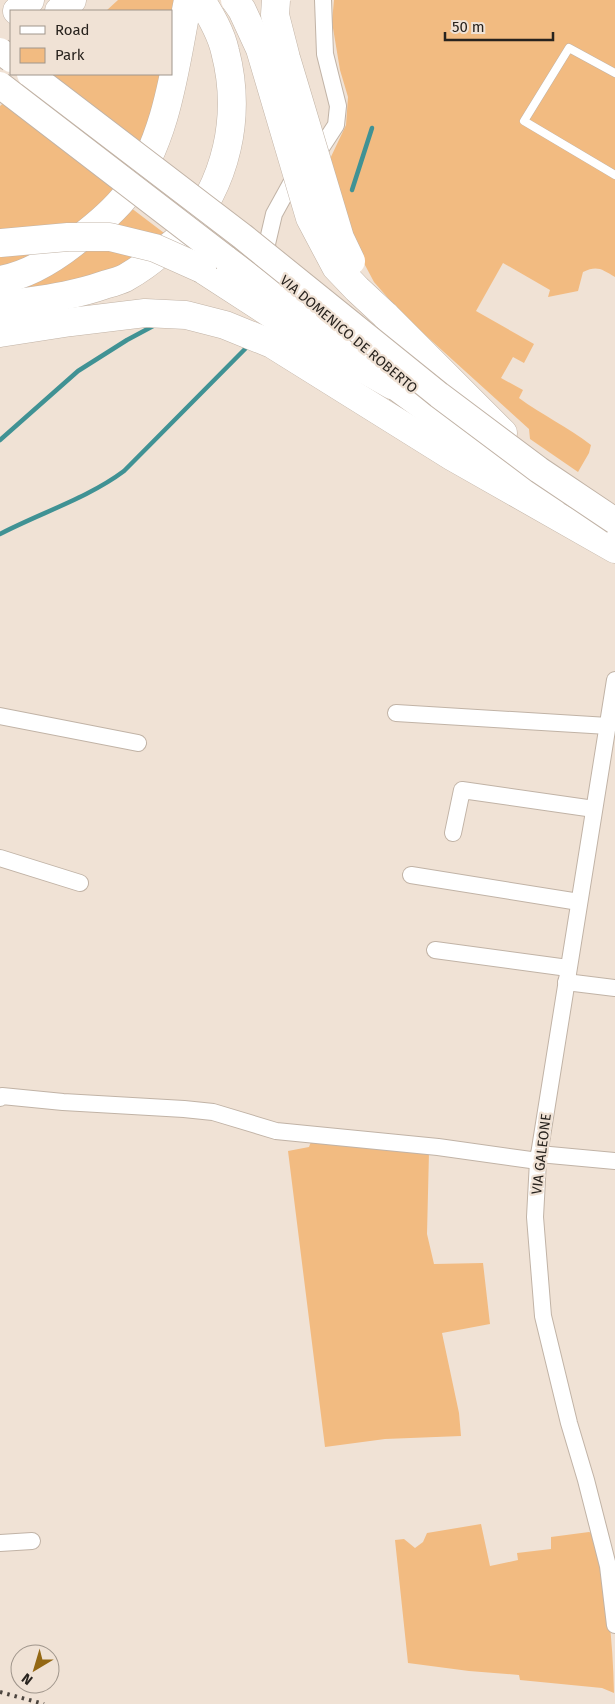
<svg xmlns="http://www.w3.org/2000/svg" width="615" height="1704" viewBox="0 0 615 1704" font-family="'Fira Sans',sans-serif">
	<style>
		.green { fill: #f2bb81 }
		.lines { fill: none; stroke-linecap: round; stroke-linejoin: round }
		.stream { stroke: #409294; stroke-width: 4.5 }
		.service-casing { stroke: #c1b3a6; stroke-width: 9 }
		.minor-casing { stroke: #c1b3a6; stroke-width: 18 }
		.trunk-casing { stroke: #c1b3a6; stroke-width: 28 }
		.motorway-casing { stroke: #c1b3a6; stroke-width: 29 }
		.service { stroke: #fff; stroke-width: 8 }
		.minor { stroke: #fff; stroke-width: 16 }
		.trunk { stroke: #fff; stroke-width: 26 }
		.motorway { stroke: #fff; stroke-width: 28 }
		.rail { stroke: #4c453f; stroke-width: 4; stroke-dasharray: 2.5 5; stroke-linecap: butt }
		.trunk-bridge-casing { stroke: #c1b3a6; stroke-width: 28; stroke-linecap: butt }
		.motorway-bridge-casing { stroke: #c1b3a6; stroke-width: 29; stroke-linecap: butt }
		.trunk-bridge { stroke: #fff; stroke-width: 26 }
		.motorway-bridge { stroke: #fff; stroke-width: 28 }
		.labels { text-anchor: middle; stroke-width: 4.5; stroke-linejoin: round; paint-order: stroke }
		.street-label { font-size: 14px; fill: #28231e; stroke: #f0e2d5 }
	</style>
	<rect width="100%" height="100%" fill="#f0e2d5"/>
	<g class="green">
		<path d="M118,0H176L171,35V11H106Z"/>
		<path d="M334,0H615V277C602,269 597,265 583,272L578,291L548,297L550,290L503,263L476,311L534,344L524,363L513,357L501,378L523,390L519,398C542,415 568,427 591,445L589,453L578,472L530,439L529,429L402,314L374,282L349,235L329,161L346,125L348,97L340,70L332,22Z"/>
		<path d="M37,74H161L144,137L114,195L168,236L110,274L0,299V106Z"/>
		<path d="M312,1139L429,1152L427,1234L434,1264L483,1263L490,1324L442,1333L459,1413L461,1436L385,1439L325,1447L288,1151L309,1147Z"/>
		<path d="M481,1524L490,1566L518,1560L517,1553L551,1549V1537L589,1532L594,1534C607,1586 613,1639 614,1693L602,1688L520,1680L519,1675L469,1671L408,1663L395,1540L404,1539L415,1548L423,1542L427,1533Z"/>
	</g>
	<g class="lines">
		<g class="stream">
			<path d="M352,190L372,128"/>
			<path d="M0,440L78,371L127,340L155,325"/>
			<path d="M0,534C40,513 88,498 124,471L246,348"/>
		</g>
		<g class="service-casing">
			<path id="service" d="M615,73L569,48L524,121L615,175"/>
		</g>
		<g class="minor-casing">
			<g id="minor">
				<path d="M269,261L267,244L274,214L290,185L317,154L336,125L338,106L325,54L323,0"/>
				<path d="M615,680L538,1161L535,1217L543,1316L569,1423L586,1480L608,1566L615,1625"/>
				<path d="M396,713L608,726"/>
				<path d="M0,716L138,743"/>
				<path d="M453,833L462,790L594,809"/>
				<path d="M0,858L80,883"/>
				<path d="M411,875L579,902"/>
				<path d="M435,950L568,968"/>
				<path d="M566,982L615,988"/>
				<path d="M0,1098L2,1096L63,1102L184,1109L213,1112L276,1131L438,1147L538,1161"/>
				<path d="M539,1154L615,1161"/>
				<path d="M0,1543L32,1541"/>
			</g>
		</g>
		<g class="trunk-casing">
			<g id="trunk">
				<path d="M225,258L340,345"/>
				<path d="M375,372L551,501"/>
			</g>
		</g>
		<g class="motorway-casing">
			<g id="motorway">
				<path d="M17,11L30,0"/>
				<path d="M59,11L72,0"/>
				<path d="M202,269L299,332L392,385"/>
				<path d="M0,280C29,275 57,257 80,238C97,225 114,211 127,194C168,138 175,66 188,0"/>
				<path d="M0,306C35,300 70,297 104,285C111,283 119,281 125,278C137,271 149,263 159,254C167,248 176,242 182,235C227,184 242,116 225,51C221,33 211,16 201,0"/>
				<path d="M385,315L503,433"/>
				<path d="M0,333L71,322L145,313L186,315L225,325L272,344L453,457L615,549"/>
			</g>
		</g>
		<use href="#service" class="service"/>
		<use href="#minor" class="minor"/>
		<use href="#trunk" class="trunk"/>
		<use href="#motorway" class="motorway"/>
		<path class="rail" d="M0,1692L44,1704"/>
		<g class="trunk-bridge-casing">
			<g id="trunk-bridge">
				<path d="M0,51L11,59"/>
				<path d="M30,74L242,236L439,395L539,470L615,521"/>
				<path d="M0,85L225,258"/>
			</g>
		</g>
		<g class="motorway-bridge-casing">
			<g id="motorway-bridge">
				<path d="M235,0L242,10L260,49L310,218L336,267L357,289L385,315"/>
				<path d="M276,0L275,15L286,58L340,238L351,261"/>
				<path d="M0,243L68,237H110L155,248L202,269"/>
			</g>
		</g>
		<use href="#trunk-bridge" class="trunk-bridge"/>
		<use href="#motorway-bridge" class="motorway-bridge"/>
	</g>
	<g class="labels">
		<g class="street-label">
			<text transform="translate(349 334) rotate(40)" y="5">VIA DOMENICO DE ROBERTO</text>
			<text transform="translate(541 1154) rotate(-83)" y="5">VIA GALEONE</text>
		</g>
	</g>
	<rect x="10" y="10" width="162" height="65" fill="#f0e2d5" stroke="#a0968c"/>
	<rect x="20" y="26" width="25" height="8" fill="#ffffff" stroke="#a0968c"/>
	<text x="55" y="35" font-size="15" fill="#28231e">Road</text>
	<rect x="20" y="48" width="25" height="15" fill="#f2bb81" stroke="#a0968c"/>
	<text x="55" y="60" font-size="15" fill="#28231e">Park</text>
	<g transform="translate(35 1669) rotate(218)"><circle r="24" fill="#f0e2d5" stroke="#a0968c"/>
	<path d="M0-4L9 19L0 12L-9 19Z" fill="#946814"/>
	<text y="-8" font-size="14" font-weight="bold" text-anchor="middle" fill="#28231e">N</text>
	</g>
	<path d="M445 32v8h108v-8" fill="none" stroke="#28231e" stroke-width="2.5"/>
	<text x="452" y="32" font-size="15" fill="#28231e" stroke="#f0e2d5" stroke-width="4" paint-order="stroke">50 m</text>
</svg>
